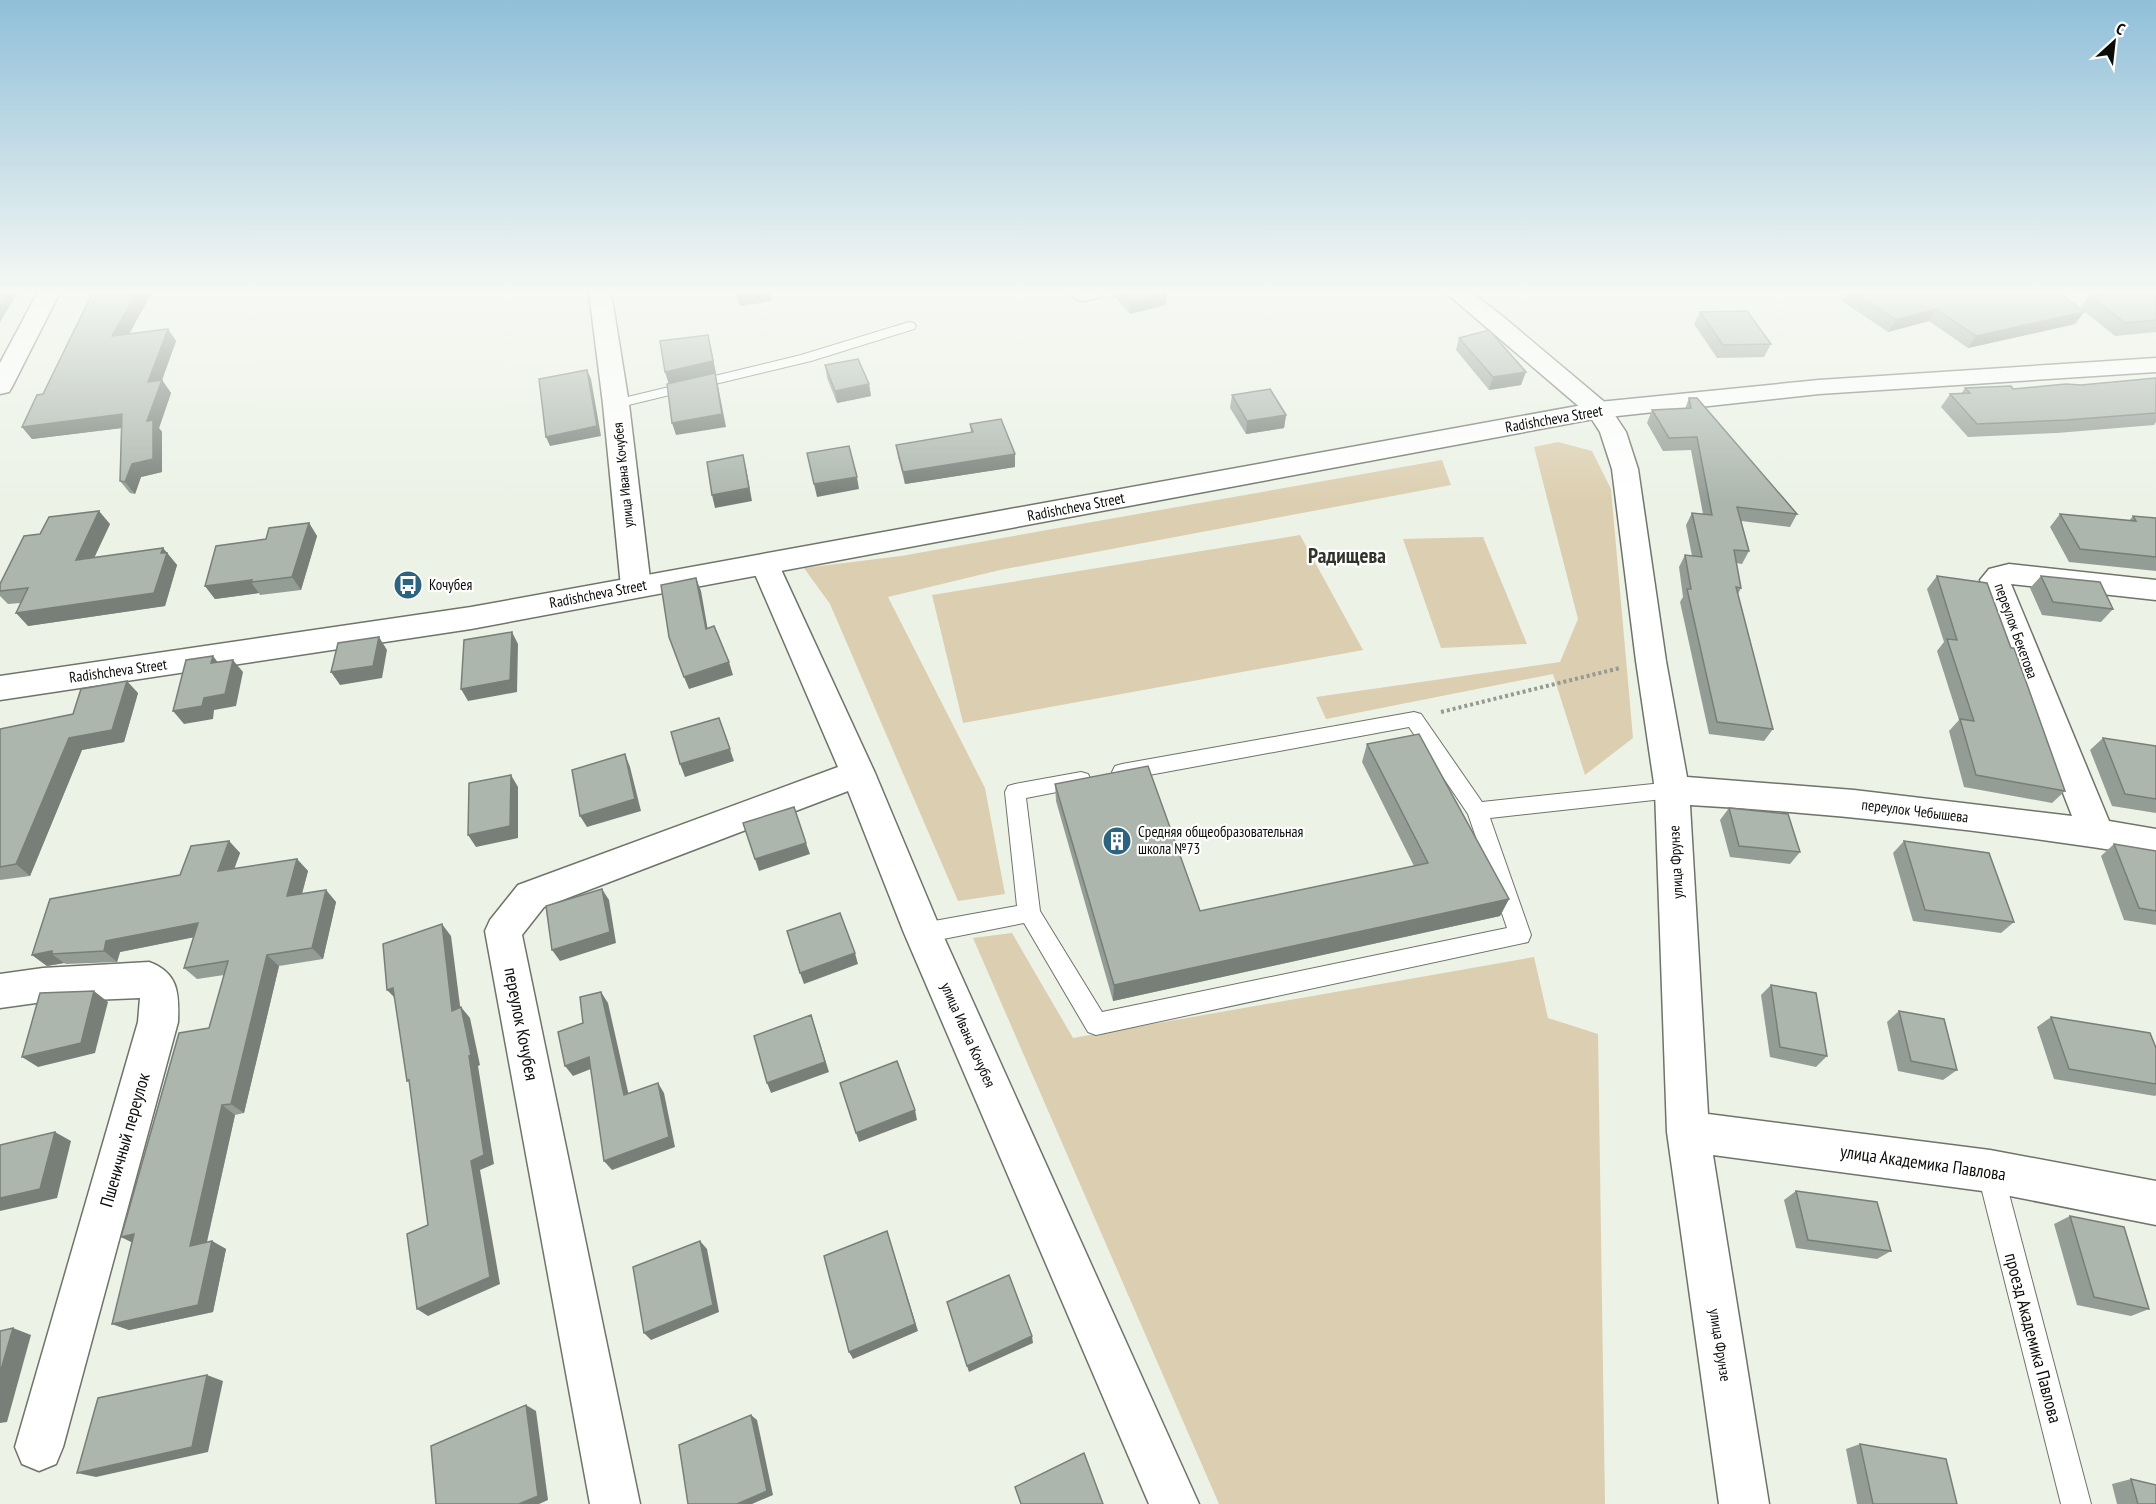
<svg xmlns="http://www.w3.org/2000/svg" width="2156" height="1504" viewBox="0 0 2156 1504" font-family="'PT Sans Narrow',sans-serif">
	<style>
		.green { fill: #dcceb0 }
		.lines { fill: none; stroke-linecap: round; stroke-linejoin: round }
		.lane-casing { stroke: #6e7469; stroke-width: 2 }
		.street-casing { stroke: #6e7469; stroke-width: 3 }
		.secondary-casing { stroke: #6e7469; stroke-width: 3 }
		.path { stroke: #969a91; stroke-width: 4; stroke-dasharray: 3 3; stroke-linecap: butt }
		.lane { fill: #fff; fill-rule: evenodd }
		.street { fill: #fff; fill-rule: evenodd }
		.secondary { fill: #fff; fill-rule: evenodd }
		.wall { fill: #949d95 }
		.shaded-wall { fill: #787f79 }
		.building { fill: #acb6ad; stroke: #787f79; stroke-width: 1.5 }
		.labels { text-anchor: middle; stroke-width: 4.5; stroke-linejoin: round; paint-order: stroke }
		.far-street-label { font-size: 14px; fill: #0b0d09; stroke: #fff }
		.street-label { font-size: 15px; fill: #0b0d09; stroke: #fff }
		.poi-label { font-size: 15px; fill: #0b0d09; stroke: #fff; text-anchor: start }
		.near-street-label { font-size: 18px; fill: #0b0d09; stroke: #fff }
		.district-label { font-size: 21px; font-weight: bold; fill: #30342b; stroke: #fff }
	</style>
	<rect width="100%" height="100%" fill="#ecf2e6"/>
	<g class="green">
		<path d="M1558,442L1592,451L1611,489L1633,738L1585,775L1553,674L1326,719L1316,697L1560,662L1578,619L1534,447Z"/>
		<path d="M1442,460L1451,485L1000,570L888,597L985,788L1005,894L958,901L830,604L804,568L901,556Z"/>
		<path d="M1300,535L1363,650L963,723L932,595Z"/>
		<path d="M1483,537L1527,644L1441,648L1403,539Z"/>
		<path d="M1012,933L1073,1038L1534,957L1548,1018L1598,1034L1605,1504H1219L973,938Z"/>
	</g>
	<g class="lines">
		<g class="lane-casing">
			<g id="lane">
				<path d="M909,322L914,323L916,326L914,329L811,361L616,408L609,404L611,401L801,355Z"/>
				<path d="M1414,712L1421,714L1482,802L1672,782L1679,784L1682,790L1679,796L1672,798L1490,818L1531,935L1528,942L1096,1035L1088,1032L1024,923L923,943L915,940L912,933L915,926L923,923L1017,906L1005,792L1008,786L1015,784L1081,772L1088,774L1091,780L1088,786L1026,798L1040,911L1102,1012L1507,928L1468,814L1409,727L1122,780L1115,778L1112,772L1115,766L1122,764Z"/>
				<path d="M1990,1159L1999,1162L2003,1171L2091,1504H2061L1977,1171L1981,1162Z"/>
			</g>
		</g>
		<g class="street-casing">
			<g id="street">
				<path d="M38,292H60L12,387L9,392L0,394V363Z"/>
				<path d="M589,292H611L629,404L651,587L646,594L636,597L626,594L621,587L603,404Z"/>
				<path d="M1073,292H1103L1100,297L1083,301L1075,299L1072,294Z"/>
				<path d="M1445,292H1470L1501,315L1608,405L1626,432L1638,469L1666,661L1687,777L1854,790L2072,816L1980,580L1989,569L2009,564L2156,580V600L2011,584L2109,821L2156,829V857C2001,832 1846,814 1690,805L1708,1114L1990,1150L2156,1181V1225L1990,1192L1713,1155L1769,1504H1719L1667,1132L1655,790L1636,661L1612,469L1600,432L1589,415Z"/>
				<path d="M765,555L775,558L779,565L875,773L942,933L1199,1504H1149L904,933L848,791L544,907L522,935L640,1504H590L485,931L490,920L518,885L838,767L751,565L755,558Z"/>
				<path d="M149,962C179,973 179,994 178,1022L63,1447L56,1464L39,1471L22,1464L15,1447L138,1022L140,998L43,1002L0,1008V974L43,968Z"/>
			</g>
		</g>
		<g class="secondary-casing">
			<path id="secondary" d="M2156,358V372L1819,394L1599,418L471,629L0,700V676L471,607L1599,402L1819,380Z"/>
		</g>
		<path class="path" d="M1441,712L1620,668"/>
		<use href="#lane" class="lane"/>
		<use href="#street" class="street"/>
		<use href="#secondary" class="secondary"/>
	</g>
	<g class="wall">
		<path d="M93,292H152L129,334L168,329L176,341L162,380L171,393L159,428L162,432V472L141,477L135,494L130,493L120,481L121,428L32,439L22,427L43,394Z"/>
		<path d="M735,292H770L772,301L740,306Z"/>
		<path d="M1110,292H1165L1166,305L1130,314Z"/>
		<path d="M1846,292H1987L1991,294L2084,312L2075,324L1968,348L1929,321L1888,332L1842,301Z"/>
		<path d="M2156,292V332L2115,336L2080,308L2089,295Z"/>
		<path d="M1700,312L1771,344L1764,357L1717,358L1694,324Z"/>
		<path d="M1459,338L1521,385L1489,390L1456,350Z"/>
		<path d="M825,365L869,384L871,396L837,403L827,378Z"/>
		<path d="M2156,378V422L2154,425L2057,433L1968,437L1941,407L1950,394H1961L1965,388L2013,389L2081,385Z"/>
		<path d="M1232,395L1286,415L1284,428L1246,434L1230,408Z"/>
		<path d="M1689,398L1797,514L1790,527L1741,521L1749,551L1742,564L1736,563L1741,588L1738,594L1773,729L1764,741L1709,734L1680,602L1683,597L1679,567L1685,555L1692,556L1686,525L1692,513L1703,514L1691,450L1663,451L1647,423L1652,410L1685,409Z"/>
		<path d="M970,424L1015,454V467L905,484L898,457L896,445L971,433Z"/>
		<path d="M2060,514L2129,521L2133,516L2156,518V571L2069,562L2050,527Z"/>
		<path d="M309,523L317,536L301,590L260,595L259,593L215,599L205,586L266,539Z"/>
		<path d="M110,524L94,558L163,548L177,565L165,606L28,626L21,603L8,604L0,596V584Z"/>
		<path d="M1937,576L2065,791L2052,803L1964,787L1949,731L1959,720L1937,651L1944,642L1927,589Z"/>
		<path d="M2041,576L2113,609L2101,622L2042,615L2030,588Z"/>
		<path d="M138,693L124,742L82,750L30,876L0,880V729L73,714Z"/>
		<path d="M2103,738L2156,746V813L2112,806L2090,750Z"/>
		<path d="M1367,744L1509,899L1500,916L1113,1001L1056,801L1055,784L1200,911L1414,866L1362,762Z"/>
		<path d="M1729,808L1800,852L1790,864L1730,857L1720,820Z"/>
		<path d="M229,841L240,853L234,869L297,859L308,871L302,894L326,890L336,902L323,959L279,966L244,1113L235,1115L207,1242L212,1241L226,1249L213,1312L129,1330L112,1324L209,1028L224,975L197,979L184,968L194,937L120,952L117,962L66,964L64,963L47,966L32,955L180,875Z"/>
		<path d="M1904,841L2014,922L2001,933L1913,921L1893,853Z"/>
		<path d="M2114,844L2156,851V925L2124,920L2101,856Z"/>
		<path d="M1771,985L1827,1056L1816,1067L1770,1057L1761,995Z"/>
		<path d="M1899,1011L1957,1070L1943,1080L1898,1071L1887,1022Z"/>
		<path d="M2051,1017L2156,1048V1095L2155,1096L2054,1079L2037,1027Z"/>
		<path d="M1796,1191L1891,1251L1877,1259L1796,1248L1784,1200Z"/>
		<path d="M2070,1216L2149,1309L2131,1316L2077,1305L2054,1224Z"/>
		<path d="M1860,1444L1957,1504H1857L1846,1449Z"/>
		<path d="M2131,1479L2156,1504H2117L2112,1484Z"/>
	</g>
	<g class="shaded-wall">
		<path d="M9,292H15L17,294L0,322V307Z"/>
		<path d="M137,292H152L121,349L112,336Z"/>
		<path d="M749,292H770L772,301L740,306L737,294Z"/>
		<path d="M1166,293V305L1130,314V302Z"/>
		<path d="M1936,309L1929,321L1888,332L1896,320Z"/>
		<path d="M2084,312L2075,324L1968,348L1976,336Z"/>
		<path d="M168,329L176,341L162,380L171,393L159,428L162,432V472L141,477L135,494L125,482L147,421L148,382Z"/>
		<path d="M708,335L711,348L716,373H715L718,386L726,427L676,435L672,423L669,385L665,372Z"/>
		<path d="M587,370L591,379L601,436L550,446L546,437Z"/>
		<path d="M1526,372L1521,385L1489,390L1493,377Z"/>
		<path d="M869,384L871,396L837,403L835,391Z"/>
		<path d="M122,414L131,427L32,439L22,427Z"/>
		<path d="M1286,415L1284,428L1246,434L1247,421Z"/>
		<path d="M1015,454V467L905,484L903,472Z"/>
		<path d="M743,455L746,468L752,501L715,508L712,495Z"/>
		<path d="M857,477L859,489L817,497L814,484Z"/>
		<path d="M99,511L110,524L87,573L76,560Z"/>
		<path d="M309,523L317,536L301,590L292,577Z"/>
		<path d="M163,548L177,565L165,606L28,626L16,613L161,553Z"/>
		<path d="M696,578L701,591L710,642L706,629Z"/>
		<path d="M252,580L251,582L259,593L215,599L205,586Z"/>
		<path d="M512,632L518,644L517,692L468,701L461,689Z"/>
		<path d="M379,637L387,650L382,678L340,685L331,672Z"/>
		<path d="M213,656L223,669L211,663Z"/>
		<path d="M233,660L243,672L236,706L214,710L213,719L184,724L173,711L204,698Z"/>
		<path d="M729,662L733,675L689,689L684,677Z"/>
		<path d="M127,681L138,693L124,742L82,750L30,876L16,864L69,738Z"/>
		<path d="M719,718L734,761L685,777L680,764Z"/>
		<path d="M625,754L630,767L641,811L587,827L580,816Z"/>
		<path d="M511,775L518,787V838L476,847L468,835Z"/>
		<path d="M229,841L240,853L229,883L218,871Z"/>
		<path d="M806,843L810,854L759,871L755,859Z"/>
		<path d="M297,859L308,871L298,908L287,896Z"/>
		<path d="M602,889L609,900L616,943L560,961L552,950Z"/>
		<path d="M326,890L336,902L323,959L312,948Z"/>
		<path d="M1509,899L1500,916L1113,1001L1114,985Z"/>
		<path d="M198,923L210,934L120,952L117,962L104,951L106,941Z"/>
		<path d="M442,924L451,936L462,1021L452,1011Z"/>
		<path d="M52,951V954L64,963L47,966L32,955Z"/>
		<path d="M855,953L858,964L804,984L800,973Z"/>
		<path d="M267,955L279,966L244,1113L231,1104Z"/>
		<path d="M393,988L397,1000L387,990Z"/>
		<path d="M94,991L108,1002L95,1053L38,1067L22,1057Z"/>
		<path d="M601,992L608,1003L631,1105L624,1095Z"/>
		<path d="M461,1007L470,1018L480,1065L478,1066L494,1164L480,1170L500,1284L428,1316L417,1309Z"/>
		<path d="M811,1015L829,1072L771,1093L767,1083Z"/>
		<path d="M589,1057L596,1067L573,1076L565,1066Z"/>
		<path d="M658,1083L664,1093L675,1147L612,1170L604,1161Z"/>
		<path d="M222,1105L235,1115L204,1254L190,1246Z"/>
		<path d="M915,1110L917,1120L859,1142L856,1133Z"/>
		<path d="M55,1132L71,1141L57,1198L0,1211V1198Z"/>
		<path d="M887,1231L918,1331L853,1359L849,1352Z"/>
		<path d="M134,1234L137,1245L121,1237Z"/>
		<path d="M212,1241L226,1249L213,1312L129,1330L112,1324Z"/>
		<path d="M700,1241L707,1249L719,1312L651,1340L644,1333Z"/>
		<path d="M13,1328L31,1335L7,1422L0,1423V1373Z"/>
		<path d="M1032,1336L1033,1343L969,1372L967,1366Z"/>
		<path d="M207,1375L223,1381L208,1452L96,1477L77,1473Z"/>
		<path d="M526,1405L536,1411L548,1500L539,1504H519Z"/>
		<path d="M751,1415L757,1420L773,1495L752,1504H737Z"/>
	</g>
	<g class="building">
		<path d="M0,292H9L0,307Z"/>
		<path d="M93,292H137L112,336L168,329L148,382L162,380L147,421L153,420V459L132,464L125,482L120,481L122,414L22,427L37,395L43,394Z"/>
		<path d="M736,292H749L737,294Z"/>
		<path d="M1121,292H1165L1166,293L1130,302Z"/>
		<path d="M1853,292H1987L1991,294L2023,292H2059L2084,312L1976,336L1936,309L1896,320Z"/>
		<path d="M2128,292H2156V320L2125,323L2089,295Z"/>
		<path d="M1747,311L1771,344L1723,345L1700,312Z"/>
		<path d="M1489,330L1526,372L1493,377L1459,338Z"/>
		<path d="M708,335L713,361L665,372L660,341Z"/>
		<path d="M858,359L869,384L835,391L825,365Z"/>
		<path d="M587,370L597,426L546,437L539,379Z"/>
		<path d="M715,373L722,414L672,423L667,384Z"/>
		<path d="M2156,378V413L2067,420L1977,424L1950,394L1970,393L1965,388L2011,386L2013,389L2066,384L2081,385Z"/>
		<path d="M1270,389L1286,415L1247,421L1232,395Z"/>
		<path d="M1689,398H1697L1797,514L1737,507L1749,551L1734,550L1741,588L1736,587L1773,729L1717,722L1687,589H1691L1685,555L1702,557L1692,513L1712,515L1697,437L1669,438L1652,410L1691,408Z"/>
		<path d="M1001,419L1015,454L903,472L896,445L973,432L970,424Z"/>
		<path d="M849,446L857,477L814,484L807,453Z"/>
		<path d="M743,455L749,488L712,495L707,462Z"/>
		<path d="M99,511L76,560L163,548L161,553H167L154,593L16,613L28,588L0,591V584L24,536L40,534L49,517Z"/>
		<path d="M2060,514L2136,521L2133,516L2156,518V557L2080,549Z"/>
		<path d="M309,523L292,577L251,582L252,580L205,586L216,546L266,539L269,528Z"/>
		<path d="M1937,576L1987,583L2011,648H2014L2065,791L1976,775L1960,719L1974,721L1947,639L1957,640Z"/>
		<path d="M2041,576L2100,582L2113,609L2053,602Z"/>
		<path d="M696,578L706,629L714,626L729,662L684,677L669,637L661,585Z"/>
		<path d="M512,632L510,680L461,689L464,640Z"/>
		<path d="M379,637L373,666L331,672L338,643Z"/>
		<path d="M213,656L211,663L233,660L225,694L204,698L202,706L173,711L186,660Z"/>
		<path d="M127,681L112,730L69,738L16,864L0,867V729L73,714L81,689Z"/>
		<path d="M719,718L730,749L680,764L671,732Z"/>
		<path d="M1419,734L1509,899L1114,985L1055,784L1148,766L1200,911L1428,863L1367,744Z"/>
		<path d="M2103,738L2156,746V799L2125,794Z"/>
		<path d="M625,754L635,799L580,816L572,770Z"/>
		<path d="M511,775L510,826L468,835L469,783Z"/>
		<path d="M794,807L806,843L755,859L743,823Z"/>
		<path d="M1729,808L1788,814L1800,852L1739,846Z"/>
		<path d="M229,841L218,871L297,859L287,896L326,890L312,948L267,955L231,1104L222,1105L190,1246L212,1241L198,1305L112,1324L134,1234L121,1237L179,1033L209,1028L228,961L184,968L198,923L106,941L104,951L52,954V951L32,955L50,899L180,875L191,846Z"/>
		<path d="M1904,841L1989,853L2014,922L1925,910Z"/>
		<path d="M2114,844L2156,851V911L2139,908Z"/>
		<path d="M602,889L610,932L552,950L546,906Z"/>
		<path d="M840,913L855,953L800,973L787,931Z"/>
		<path d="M442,924L452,1011L461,1007L471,1055L469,1056L484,1155L471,1161L490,1277L417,1309L407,1234L428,1225L409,1080L407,1081L393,988L387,990L383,944Z"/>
		<path d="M1771,985L1816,993L1827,1056L1780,1047Z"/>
		<path d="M94,991L81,1043L22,1057L40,993Z"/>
		<path d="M601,992L624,1095L658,1083L669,1137L604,1161L589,1057L565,1066L558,1032L583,1023L580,997Z"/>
		<path d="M1899,1011L1944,1019L1957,1070L1911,1061Z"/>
		<path d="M811,1015L825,1062L767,1083L754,1036Z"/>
		<path d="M2051,1017L2150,1033L2156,1048V1084L2069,1069Z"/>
		<path d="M897,1061L915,1110L856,1133L840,1083Z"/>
		<path d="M55,1132L40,1189L0,1198V1145Z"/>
		<path d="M1796,1191L1877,1202L1891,1251L1808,1240Z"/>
		<path d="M2070,1216L2124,1227L2149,1309L2094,1297Z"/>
		<path d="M887,1231L915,1324L849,1352L824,1256Z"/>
		<path d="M700,1241L713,1305L644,1333L633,1267Z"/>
		<path d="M1009,1275L1032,1336L967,1366L947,1302Z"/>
		<path d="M13,1328L0,1373V1331Z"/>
		<path d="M207,1375L192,1447L77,1473L98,1398Z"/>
		<path d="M526,1405L538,1496L519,1504H436L431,1446Z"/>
		<path d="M751,1415L767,1491L737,1504H688L679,1445Z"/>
		<path d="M1860,1444L1946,1459L1957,1504H1873Z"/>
		<path d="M1084,1453L1103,1504H1021L1015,1487Z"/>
		<path d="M2131,1479L2156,1485V1504H2138Z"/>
	</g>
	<linearGradient id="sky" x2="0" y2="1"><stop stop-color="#90bfd9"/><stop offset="0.58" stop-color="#f6f9f4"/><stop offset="1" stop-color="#f6f9f4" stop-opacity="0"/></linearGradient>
	<rect width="2156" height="502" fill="url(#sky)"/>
	<defs>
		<g id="bus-disc" transform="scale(1.5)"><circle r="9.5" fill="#2c637e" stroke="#fff"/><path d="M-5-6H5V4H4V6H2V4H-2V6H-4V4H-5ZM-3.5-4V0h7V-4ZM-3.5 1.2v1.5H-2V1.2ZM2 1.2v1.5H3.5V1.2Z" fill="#fff"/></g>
		<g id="building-disc" transform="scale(1.5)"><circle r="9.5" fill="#2c637e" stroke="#fff"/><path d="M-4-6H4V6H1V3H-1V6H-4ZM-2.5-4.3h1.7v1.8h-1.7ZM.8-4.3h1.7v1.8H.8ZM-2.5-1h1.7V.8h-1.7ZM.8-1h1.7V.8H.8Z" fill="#fff"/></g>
	</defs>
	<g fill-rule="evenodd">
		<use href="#bus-disc" x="408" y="585"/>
		<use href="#building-disc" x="1117" y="841"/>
	</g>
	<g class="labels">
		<g class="far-street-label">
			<text transform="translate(623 475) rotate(-96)" y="5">улица Ивана Кочубея</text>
		</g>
		<g class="street-label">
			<text transform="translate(1554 419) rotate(-10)" y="5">Radishcheva Street</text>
			<text transform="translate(1076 507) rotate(-11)" y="5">Radishcheva Street</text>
			<text transform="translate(598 594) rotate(-11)" y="5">Radishcheva Street</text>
			<text transform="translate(2016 631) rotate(70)" y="5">переулок Бекетова</text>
			<text transform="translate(118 671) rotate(-8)" y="5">Radishcheva Street</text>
			<text transform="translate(1915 811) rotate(7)" y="5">переулок Чебышева</text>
			<text transform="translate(1676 862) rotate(-93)" y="5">улица Фрунзе</text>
			<text transform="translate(968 1035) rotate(66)" y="5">улица Ивана Кочубея</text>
			<text transform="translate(1720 1345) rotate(81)" y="5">улица Фрунзе</text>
		</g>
		<g class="poi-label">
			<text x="429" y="590">Кочубея</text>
			<text x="1138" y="837">Средняя общеобразовательная<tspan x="1138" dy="17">школа №73</tspan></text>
		</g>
		<g class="near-street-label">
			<text transform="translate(521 1024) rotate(79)" y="6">переулок Кочубея</text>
			<text transform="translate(125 1140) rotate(-74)" y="6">Пшеничный переулок</text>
			<text transform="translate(1923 1163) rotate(8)" y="6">улица Академика Павлова</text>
			<text transform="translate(2033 1338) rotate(75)" y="6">проезд Академика Павлова</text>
		</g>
		<g class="district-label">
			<text x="1347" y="563">Радищева</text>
		</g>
	</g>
	<g transform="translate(2114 42) rotate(27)" stroke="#ffffff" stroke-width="4.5" paint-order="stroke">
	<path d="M0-4.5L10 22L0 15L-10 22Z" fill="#0b0d09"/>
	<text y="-9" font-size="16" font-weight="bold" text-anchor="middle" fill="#0b0d09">С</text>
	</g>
</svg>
